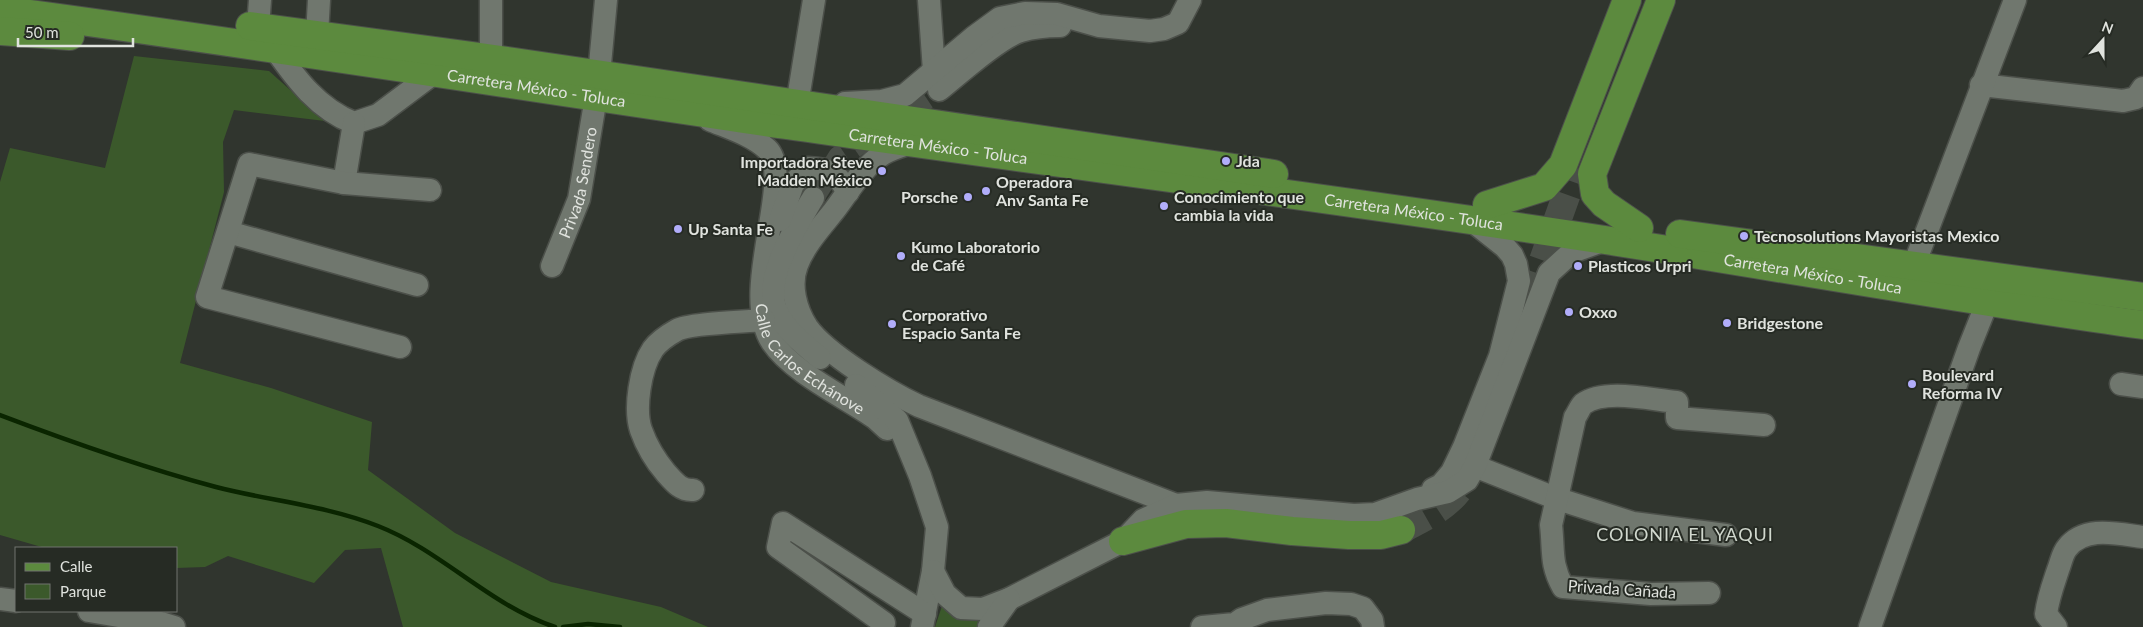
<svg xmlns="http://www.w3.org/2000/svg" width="2143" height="627" viewBox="0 0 2143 627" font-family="Lato,sans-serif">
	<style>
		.green { fill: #3b592b }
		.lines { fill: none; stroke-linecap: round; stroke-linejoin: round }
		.stream { stroke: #0a2500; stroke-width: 4.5 }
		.minor-tunnel { stroke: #4a4f48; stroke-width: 22; stroke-dasharray: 22 11; stroke-linecap: butt }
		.major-tunnel { stroke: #4a4f48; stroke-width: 28; stroke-dasharray: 28 14; stroke-linecap: butt }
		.minor-casing { stroke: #4c504a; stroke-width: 25 }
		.major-casing { stroke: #4c504a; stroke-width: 30 }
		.minor { stroke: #70776e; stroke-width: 22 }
		.major { stroke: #5c8a3e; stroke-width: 28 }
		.poi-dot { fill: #b1adfa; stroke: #262b24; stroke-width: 2 }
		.labels { text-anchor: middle; stroke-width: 4; stroke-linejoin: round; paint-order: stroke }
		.street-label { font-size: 16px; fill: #e0e3de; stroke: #262b24 }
		.poi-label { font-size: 16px; font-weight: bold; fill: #e0e3de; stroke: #262b24; text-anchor: start }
		.neighbourhood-label { font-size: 18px; letter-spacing: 1px; fill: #d1d8ce; stroke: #262b24 }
	</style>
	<rect width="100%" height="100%" fill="#30352e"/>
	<g class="green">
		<path d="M134,56L269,71L325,121L234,110L223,142L224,192L180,363L271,388L372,422L368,470L455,533L551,582L661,607L708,627H403L381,548L345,550L314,583L228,556L205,567L176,568V548H45L0,535V182L10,148L105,168Z"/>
		<path d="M943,603L981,621L979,627H935Z"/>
	</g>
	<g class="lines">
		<g class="stream">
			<path d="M0,415C71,442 142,467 216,487C270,501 324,505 378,526C442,551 489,605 555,627"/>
			<path d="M563,627L588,624L620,627"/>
		</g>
		<path class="minor-tunnel" d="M813,198L839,157L939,90"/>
		<g class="major-tunnel">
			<path d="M1529,300L1576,168"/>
			<path d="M1401,530C1426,516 1456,504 1467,475"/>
		</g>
		<g class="minor-casing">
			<g id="minor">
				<path d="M491,0V58"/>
				<path d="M929,0L934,71"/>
				<path d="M258,27L260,0"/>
				<path d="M317,35L319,0"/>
				<path d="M275,49C296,79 318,109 354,123L378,115L434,73"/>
				<path d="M599,75L606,0"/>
				<path d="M1981,85L2123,101L2136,98L2143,88"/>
				<path d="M939,90C959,74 1000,37 1021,31C1034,27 1047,26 1060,26"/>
				<path d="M845,103L882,101L905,95L974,37L1000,18L1025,13L1057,14L1099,26L1150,31L1164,29L1178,23L1190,0"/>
				<path d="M813,104L797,105L814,0"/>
				<path id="s1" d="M710,120C729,128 752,135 767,149C796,176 739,291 772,342C792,372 845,397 875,418L887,429"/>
				<path d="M911,143C902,146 891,149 883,154C862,167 848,193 833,212C820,228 804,246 797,265C789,285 796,310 807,327C826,354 889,392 919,406L1176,505"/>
				<path d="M344,183L354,123"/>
				<path d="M813,198C797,225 763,278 776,310C785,330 803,344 820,358"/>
				<path d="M780,220L793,184L808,168C831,169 836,172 848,192"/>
				<path d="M228,232L417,285"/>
				<path d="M1914,265L2015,0"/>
				<path id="s2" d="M552,266L579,199L596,97"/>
				<path d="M400,347L207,297L249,164L344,183L430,190"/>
				<path d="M2121,384L2143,387"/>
				<path d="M856,385L897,420L920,476L937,527L933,571L922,627"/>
				<path d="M1462,461L1555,498L1633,523L1726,535"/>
				<path d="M1433,489L1441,485L1452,472L1464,447L1500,356L1519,281L1516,264L1512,255L1505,247L1471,220"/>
				<path d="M693,490C681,491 674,482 666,473C655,460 647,447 641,430C634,409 640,368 653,349C659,341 668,335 677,330C690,323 745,322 764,320"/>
				<path d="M933,571L945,594L961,608L983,609L1009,599L1123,541L1143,520L1176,505L1207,502L1354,515L1375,514L1417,499L1448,492L1467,480L1475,466L1549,273L1572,252L1605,240"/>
				<path d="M1709,593L1651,594L1563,587C1550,564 1554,550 1551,525L1575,417C1578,413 1580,407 1583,404C1605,388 1652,400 1677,402V418L1764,425"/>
				<path d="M0,599L16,601"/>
				<path d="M89,611L161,623L174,627"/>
				<path d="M884,623L778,547L783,523L925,614"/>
				<path d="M989,627L1009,599"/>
				<path d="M1202,627L1235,624L1242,619L1267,610L1326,603L1351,604L1363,608L1372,620L1373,627"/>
				<path d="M1870,627L1969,348L1987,303"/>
				<path d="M2056,627L2046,614C2048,598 2053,585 2058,570C2061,563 2062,554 2067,548C2085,525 2118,534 2143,537"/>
			</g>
		</g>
		<g class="major-casing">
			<g id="major">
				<path id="s3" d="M0,10C263,45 524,87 786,125C1059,164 1333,198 1605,240C1785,268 1963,300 2143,325"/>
				<path d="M250,26L480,57L1274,174"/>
				<path d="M0,31L70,36"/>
				<path d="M1487,205L1544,187L1563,165L1627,0"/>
				<path d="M1639,228L1604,204L1595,194L1592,174L1661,0"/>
				<path d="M1680,234L2143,297"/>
				<path d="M1123,541L1186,524L1226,523L1292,531L1349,535H1381L1401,530"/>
			</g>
		</g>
		<use href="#minor" class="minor"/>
		<use href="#major" class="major"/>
	</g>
	<g class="poi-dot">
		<circle cx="1226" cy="161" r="5"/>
		<circle cx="882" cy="171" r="5"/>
		<circle cx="986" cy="191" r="5"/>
		<circle cx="968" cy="197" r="5"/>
		<circle cx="1164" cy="206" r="5"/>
		<circle cx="678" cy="229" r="5"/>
		<circle cx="1744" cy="236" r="5"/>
		<circle cx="901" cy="256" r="5"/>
		<circle cx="1578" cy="266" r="5"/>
		<circle cx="1569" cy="312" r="5"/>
		<circle cx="1727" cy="323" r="5"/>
		<circle cx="892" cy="324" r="5"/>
		<circle cx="1912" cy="384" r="5"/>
	</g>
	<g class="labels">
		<g class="street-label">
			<text dy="6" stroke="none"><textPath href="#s3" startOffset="542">Carretera México - Toluca</textPath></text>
			<text dy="6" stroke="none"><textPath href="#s3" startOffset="948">Carretera México - Toluca</textPath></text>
			<text dy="6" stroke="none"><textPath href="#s2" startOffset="88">Privada Sendero</textPath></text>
			<text dy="6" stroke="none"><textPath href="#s3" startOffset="1428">Carretera México - Toluca</textPath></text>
			<text dy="6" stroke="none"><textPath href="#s3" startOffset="1832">Carretera México - Toluca</textPath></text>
			<text dy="6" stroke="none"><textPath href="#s1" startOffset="299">Calle Carlos Echánove</textPath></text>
			<text transform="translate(1622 589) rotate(4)" y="6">Privada Cañada</text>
		</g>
		<g class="poi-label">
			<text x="1236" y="167">Jda</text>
			<text x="872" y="168" text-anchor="end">Importadora Steve<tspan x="872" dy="18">Madden México</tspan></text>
			<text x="996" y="188">Operadora<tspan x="996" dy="18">Anv Santa Fe</tspan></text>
			<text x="958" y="203" text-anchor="end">Porsche</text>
			<text x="1174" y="203">Conocimiento que<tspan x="1174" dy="18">cambia la vida</tspan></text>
			<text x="688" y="235">Up Santa Fe</text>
			<text x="1754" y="242">Tecnosolutions Mayoristas Mexico</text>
			<text x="911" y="253">Kumo Laboratorio<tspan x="911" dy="18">de Café</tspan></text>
			<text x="1588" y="272">Plasticos Urpri</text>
			<text x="1579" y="318">Oxxo</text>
			<text x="902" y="321">Corporativo<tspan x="902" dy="18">Espacio Santa Fe</tspan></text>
			<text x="1737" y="329">Bridgestone</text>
			<text x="1922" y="381">Boulevard<tspan x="1922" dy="18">Reforma IV</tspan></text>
		</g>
		<g class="neighbourhood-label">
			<text x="1685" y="541">COLONIA EL YAQUI</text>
		</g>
	</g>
	<rect x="15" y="547" width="162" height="65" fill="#262b24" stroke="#70756e"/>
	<rect x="25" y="563" width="25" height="8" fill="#5c8a3e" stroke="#70756e"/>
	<text x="60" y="572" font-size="15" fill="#e0e3de">Calle</text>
	<rect x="25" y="584" width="25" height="15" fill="#3b592b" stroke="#70756e"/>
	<text x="60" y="597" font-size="15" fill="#e0e3de">Parque</text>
	<g transform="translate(2103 40) rotate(21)" stroke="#262b24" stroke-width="4" paint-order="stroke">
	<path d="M0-4L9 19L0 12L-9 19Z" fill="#e0e3de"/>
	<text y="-8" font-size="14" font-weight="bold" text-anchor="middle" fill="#e0e3de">N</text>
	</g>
	<path d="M18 38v8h115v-8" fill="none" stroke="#e0e3de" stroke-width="2.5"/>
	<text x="25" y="38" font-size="15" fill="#e0e3de" stroke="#262b24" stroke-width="4" paint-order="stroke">50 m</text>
</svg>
